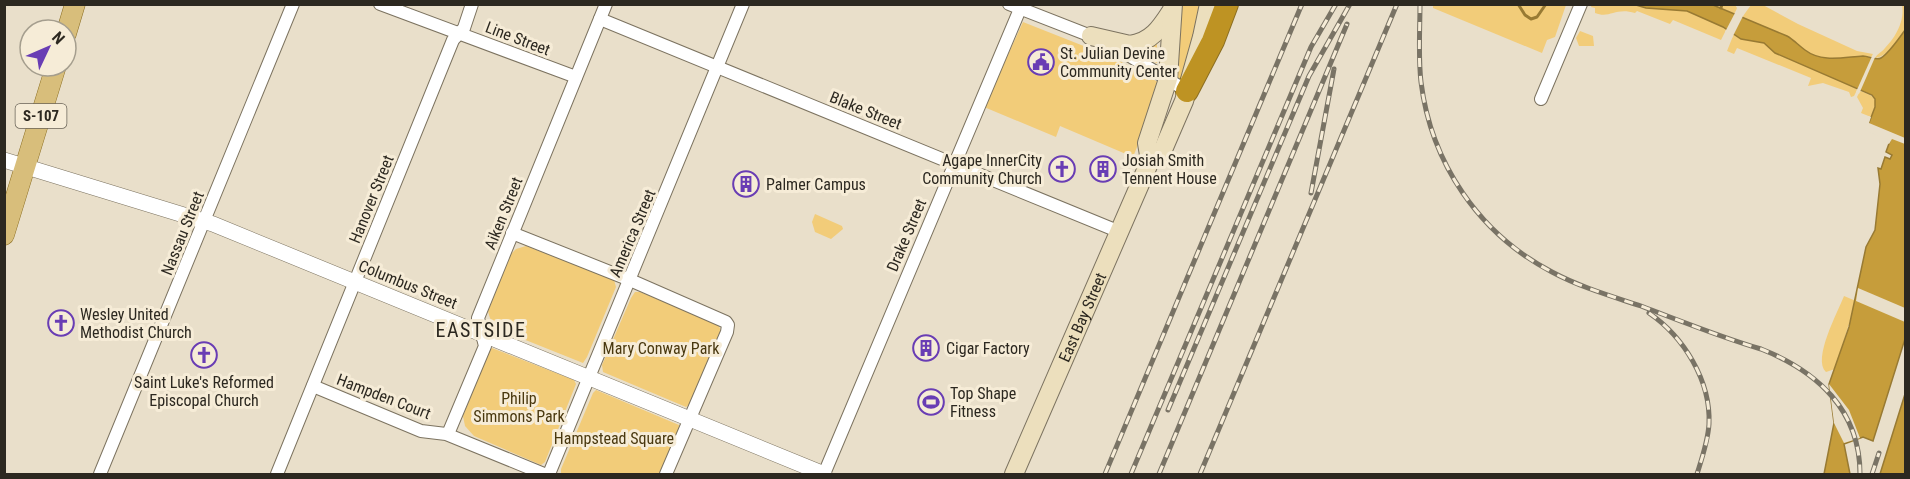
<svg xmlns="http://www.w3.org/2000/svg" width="1910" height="479" viewBox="0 0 1910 479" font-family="'Roboto Condensed',sans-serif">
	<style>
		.green { fill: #f2cc79 }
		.water { fill: #c69d3b; stroke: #987a33; stroke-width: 1.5 }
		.pier { fill: #e9dfca }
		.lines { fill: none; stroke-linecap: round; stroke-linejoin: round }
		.stream { stroke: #987a33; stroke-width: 3 }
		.minor-casing { stroke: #7c7360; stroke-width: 14 }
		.tertiary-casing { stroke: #7c7360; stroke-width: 16 }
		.secondary-casing { stroke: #7c7360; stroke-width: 20 }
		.primary-casing { stroke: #8b6e22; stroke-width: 21 }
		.motorway-casing { stroke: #8b6e22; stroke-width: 24 }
		.minor { stroke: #fff; stroke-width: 12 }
		.tertiary { stroke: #fff; stroke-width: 15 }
		.secondary { stroke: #ecdfbd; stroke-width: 18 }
		.primary { stroke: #d8be7b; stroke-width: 20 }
		.motorway { stroke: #be9323; stroke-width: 22 }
		.rail-casing { stroke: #797365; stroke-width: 5 }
		.rail { stroke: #f6ecd7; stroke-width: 3; stroke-dasharray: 9; stroke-linecap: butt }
		.labels { text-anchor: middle; stroke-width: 6; stroke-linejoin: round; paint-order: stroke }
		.shield { fill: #f6ecd7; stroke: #696357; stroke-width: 1.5 }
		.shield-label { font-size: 15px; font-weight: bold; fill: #2c2820 }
		.street-label { font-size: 16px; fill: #2c2820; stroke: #f6ecd7 }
		.poi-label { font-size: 16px; fill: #2c2820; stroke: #f6ecd7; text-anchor: start }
		.park-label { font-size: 16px; fill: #49380f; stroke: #f6ecd7 }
		.quarter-label { font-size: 20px; letter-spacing: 1.5px; fill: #2c2820; stroke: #f6ecd7 }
	</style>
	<rect width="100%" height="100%" fill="#e9dfca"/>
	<g class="green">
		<path d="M1592,4L1735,5L1737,8L1735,13L1743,16L1751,5H1763L1798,24L1857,51L1873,54L1872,57L1866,56L1854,86L1857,90L1854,96L1851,97L1849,92L1823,83L1808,86L1811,78L1737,48L1734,54L1727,51L1733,36L1726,30L1721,40L1673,20L1670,24L1637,11L1635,13C1615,7 1610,19 1595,13V8L1591,7Z"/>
		<path d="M1181,5H1201L1182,81L1176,80Z"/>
		<path d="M1433,5L1566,4V5L1555,37L1547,40L1542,53L1433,8Z"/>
		<path d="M1902,5H1905C1905,12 1908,22 1905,29C1903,39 1884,58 1875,58C1878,53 1881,53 1885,48C1896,37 1905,20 1902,5Z"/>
		<path d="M1023,22L1114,58L1158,82V95L1133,157L1060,126L1056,137L984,107Z"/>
		<path d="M1580,31L1593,36L1594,46H1579L1576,38Z"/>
		<path d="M1157,42V63L1126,51Z"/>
		<path d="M1860,91C1878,97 1878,100 1871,117L1861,113L1863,108L1857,97Z"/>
		<path d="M815,214L842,226L843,229L831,239L815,232L812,222Z"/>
		<path d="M526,246L610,278L614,280L616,287L587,357L583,363L503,331C494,326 490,321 488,311L511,254L516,249Z"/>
		<path d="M635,292H640L718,324L721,331L691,403L686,407L603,372L602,365L631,298Z"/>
		<path d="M1844,296L1856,301L1835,369L1826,372C1812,359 1838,312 1844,296Z"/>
		<path d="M492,348L574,380L576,384L545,462L541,465L474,436L465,426L463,416L489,351Z"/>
		<path d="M596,390L679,425V429L660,474H564L561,473V469L593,393Z"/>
	</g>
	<g class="water">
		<path d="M1636,5H1713L1787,36C1794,40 1798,45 1805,50C1822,63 1844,57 1863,56C1869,56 1876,61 1881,58C1889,53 1900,37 1905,30V339L1873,441L1863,437L1844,444L1850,474H1824L1834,423L1829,384L1849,327L1866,247L1875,230L1880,184L1878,168L1881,169L1885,157L1890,159L1892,155L1886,152L1891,138L1867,128L1875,107V99L1872,95L1775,53L1764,43L1741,39L1723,27L1687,11L1646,8Z"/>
		<path d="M1905,394V474H1880Z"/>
	</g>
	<g class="pier">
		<path d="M1736,11L1744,14L1732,38L1725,32Z"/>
		<path d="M1873,54L1876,55L1859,94L1856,92Z"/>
		<path d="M1868,116L1871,117L1869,123L1905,138V144L1892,139L1889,144L1887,143L1888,140L1865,130L1864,128Z"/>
		<path d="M1858,288L1905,308V322L1856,301Z"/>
		<path d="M1829,384L1849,410L1860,438L1844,443L1834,423Z"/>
	</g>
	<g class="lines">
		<g class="stream">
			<path d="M1518,4L1525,15L1531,19L1537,17L1546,4"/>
			<path d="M1721,8L1722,4"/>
		</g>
		<g class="minor-casing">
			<g id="minor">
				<path d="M380,4L576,77"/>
				<path d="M1009,4L1091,36L1128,55L1187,91"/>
				<path d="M600,19L1120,232"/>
				<path d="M1541,99L1581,4"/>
				<path d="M512,233L630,280L726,322L728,325L727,332L666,474"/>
				<path d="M313,386L421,431L446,434L544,474"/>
				<path d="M448,434L485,346L478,318L606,4"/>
				<path d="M100,474L293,4"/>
				<path d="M277,474L453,40L464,28L472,4"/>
				<path d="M549,474L743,4"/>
				<path d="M824,474L1020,9"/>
			</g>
		</g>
		<g class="tertiary-casing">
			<path id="tertiary" d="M4,160L213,224L824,474"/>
		</g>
		<g class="secondary-casing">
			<g id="secondary">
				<path d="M1091,36L1130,45C1152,42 1161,27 1172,10"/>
				<path d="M1150,161L1162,152L1184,101L1202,37L1209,4"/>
				<path d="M1150,161L1147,143L1168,79L1173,4"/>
				<path id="s1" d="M1014,474L1150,161"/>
			</g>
		</g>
		<g class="primary-casing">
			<g id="primary">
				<path d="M66,34L75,4"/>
				<path d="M4,235L56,66"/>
			</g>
		</g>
		<g class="motorway-casing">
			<path id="motorway" d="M1187,91L1213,41L1227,4"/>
		</g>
		<use href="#minor" class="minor"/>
		<use href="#tertiary" class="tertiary"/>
		<use href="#secondary" class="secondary"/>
		<use href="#primary" class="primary"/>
		<use href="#motorway" class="motorway"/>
		<g class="rail-casing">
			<g id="rail">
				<path d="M1420,4C1420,30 1418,56 1421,82C1431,163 1479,234 1552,272C1580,287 1611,296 1641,306C1681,321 1720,337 1761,349C1817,371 1860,410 1860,474"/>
				<path d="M1311,193L1334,69"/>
				<path d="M1649,313C1684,337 1711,381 1709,424C1708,441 1702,458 1697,474"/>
				<path d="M1168,410L1309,76L1350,4"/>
				<path d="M1105,474L1302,4"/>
				<path d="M1131,474L1311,47L1336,4"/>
				<path d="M1159,474L1347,24"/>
				<path d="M1200,474L1397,4"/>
				<path d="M1872,474L1879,453"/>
			</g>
		</g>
		<use href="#rail" class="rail"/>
	</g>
	<defs>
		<g id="civic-ring" transform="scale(1.35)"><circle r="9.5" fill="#f6ecd7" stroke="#693db4" stroke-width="1.5"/><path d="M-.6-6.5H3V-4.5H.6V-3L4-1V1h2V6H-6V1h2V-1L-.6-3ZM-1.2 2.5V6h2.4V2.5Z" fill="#693db4"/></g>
		<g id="church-ring" transform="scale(1.35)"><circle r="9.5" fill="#f6ecd7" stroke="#693db4" stroke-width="1.5"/><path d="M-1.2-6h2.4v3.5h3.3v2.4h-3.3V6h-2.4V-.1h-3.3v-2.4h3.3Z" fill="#693db4"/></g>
		<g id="building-ring" transform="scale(1.35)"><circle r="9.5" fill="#f6ecd7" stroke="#693db4" stroke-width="1.5"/><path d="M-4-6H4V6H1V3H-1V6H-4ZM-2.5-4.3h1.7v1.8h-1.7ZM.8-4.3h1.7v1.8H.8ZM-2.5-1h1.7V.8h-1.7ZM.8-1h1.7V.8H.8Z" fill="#693db4"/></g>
		<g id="stadium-ring" transform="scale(1.35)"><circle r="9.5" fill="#f6ecd7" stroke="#693db4" stroke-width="1.5"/><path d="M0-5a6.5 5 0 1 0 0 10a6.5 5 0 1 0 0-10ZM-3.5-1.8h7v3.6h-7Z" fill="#693db4"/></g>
	</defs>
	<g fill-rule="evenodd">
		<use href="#civic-ring" x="1041" y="62"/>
		<use href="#church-ring" x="1062" y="169"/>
		<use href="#building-ring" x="1103" y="169"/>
		<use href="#building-ring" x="746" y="184"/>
		<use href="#church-ring" x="61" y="323"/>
		<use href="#building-ring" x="926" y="348"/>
		<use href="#church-ring" x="204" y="355"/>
		<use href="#stadium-ring" x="931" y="402"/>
	</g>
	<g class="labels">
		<rect class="shield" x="15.5" y="104" width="51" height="24" rx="4.5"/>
		<g class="shield-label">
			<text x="41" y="121">S-107</text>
		</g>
		<g class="street-label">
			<text transform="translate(518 38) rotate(21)" y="6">Line Street</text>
			<text transform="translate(866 110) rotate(22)" y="6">Blake Street</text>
			<text transform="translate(371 199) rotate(-68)" y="6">Hanover Street</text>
			<text transform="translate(503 213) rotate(-68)" y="6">Aiken Street</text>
			<text transform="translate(182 233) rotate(-68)" y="6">Nassau Street</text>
			<text transform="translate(632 233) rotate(-67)" y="6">America Street</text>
			<text transform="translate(906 235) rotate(-67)" y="6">Drake Street</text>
			<text transform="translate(408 284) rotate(22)" y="6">Columbus Street</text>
			<text dy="6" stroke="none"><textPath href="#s1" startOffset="171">East Bay Street</textPath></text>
			<text transform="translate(384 396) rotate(21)" y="6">Hampden Court</text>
		</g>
		<g class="poi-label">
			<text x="1060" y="59">St. Julian Devine<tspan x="1060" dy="18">Community Center</tspan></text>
			<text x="1042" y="166" text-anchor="end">Agape InnerCity<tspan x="1042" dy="18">Community Church</tspan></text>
			<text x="1122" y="166">Josiah Smith<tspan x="1122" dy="18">Tennent House</tspan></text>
			<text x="766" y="190">Palmer Campus</text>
			<text x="80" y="320">Wesley United<tspan x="80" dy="18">Methodist Church</tspan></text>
			<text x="946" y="354">Cigar Factory</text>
			<text x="204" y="388" text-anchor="middle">Saint Luke's Reformed<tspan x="204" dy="18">Episcopal Church</tspan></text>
			<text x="950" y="399">Top Shape<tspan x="950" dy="18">Fitness</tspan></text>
		</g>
		<g class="park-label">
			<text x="661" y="354">Mary Conway Park</text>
			<text x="519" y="404">Philip<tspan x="519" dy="18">Simmons Park</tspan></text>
			<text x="614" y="444">Hampstead Square</text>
		</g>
		<g class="quarter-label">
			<text x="481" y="337">EASTSIDE</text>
		</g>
	</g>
	<rect width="1910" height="479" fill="none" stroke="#2c2820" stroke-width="12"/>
	<g transform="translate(48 48) rotate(46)"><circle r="28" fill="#f6ecd7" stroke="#a59e8e" stroke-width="1.5"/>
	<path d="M0-4.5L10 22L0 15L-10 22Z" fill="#693db4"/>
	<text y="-9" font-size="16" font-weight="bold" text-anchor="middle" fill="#2c2820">N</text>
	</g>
</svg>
